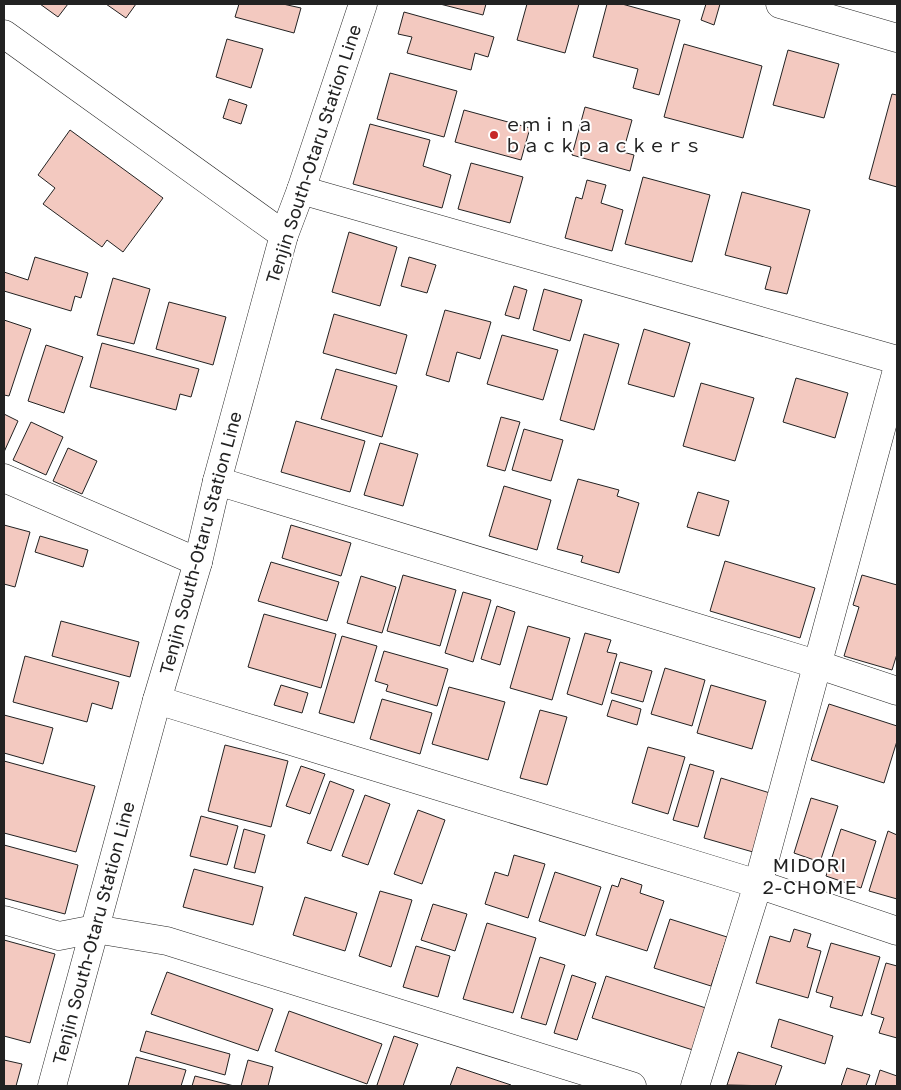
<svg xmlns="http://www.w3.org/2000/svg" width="901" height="1090" viewBox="0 0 901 1090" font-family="'Golos Text','Noto Sans JP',sans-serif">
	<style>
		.building { fill: #f3c9c0; stroke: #222 }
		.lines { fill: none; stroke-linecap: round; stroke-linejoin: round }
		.minor-casing { stroke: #222; stroke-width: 29 }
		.major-casing { stroke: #222; stroke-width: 29 }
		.minor { stroke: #fff; stroke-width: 28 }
		.major { stroke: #fff; stroke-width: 28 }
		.poi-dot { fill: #c62828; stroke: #fff; stroke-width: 2 }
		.labels { text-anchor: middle; stroke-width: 4; stroke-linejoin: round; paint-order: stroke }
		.poi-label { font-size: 18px; fill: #222; stroke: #fff; text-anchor: start }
		.street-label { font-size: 18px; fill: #222; stroke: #fff }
		.neighbourhood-label { font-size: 19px; letter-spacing: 1px; fill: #222; stroke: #fff }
	</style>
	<rect width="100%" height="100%" fill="#fff"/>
	<g class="building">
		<path d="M40,4H68L58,17Z"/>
		<path d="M106,4H136L126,18Z"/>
		<path d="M239,4H283L301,8L294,33L235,17Z"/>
		<path d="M440,4H486L483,15Z"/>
		<path d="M527,4H579L565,53L517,40Z"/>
		<path d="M607,4H622L680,20L659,95L633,88L638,69L593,57Z"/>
		<path d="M706,4H720L714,25L701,20Z"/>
		<path d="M404,12L494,37L488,57L475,53L471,70L407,53L412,37L398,34Z"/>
		<path d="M227,39L263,49L251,88L216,77Z"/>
		<path d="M684,44L762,66L743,138L664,117Z"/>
		<path d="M788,50L839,64L824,118L773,105Z"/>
		<path d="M390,73L457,91L444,137L377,119Z"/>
		<path d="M892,94L897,95V187L869,179Z"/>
		<path d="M229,99L247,105L241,124L223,118Z"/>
		<path d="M585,107L632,120L623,152L634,155L630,171L572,155Z"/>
		<path d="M464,110L530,128L521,160L455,142Z"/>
		<path d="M370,124L430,140L423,166L451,175L442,208L353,184Z"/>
		<path d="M70,130L163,198L123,252L107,240L102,247L43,204L55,188L38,175Z"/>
		<path d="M471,163L523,177L510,223L458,209Z"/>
		<path d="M643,177L710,195L692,262L625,244Z"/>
		<path d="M587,180L606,185L601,203L623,210L612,251L565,238L576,197L582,199Z"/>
		<path d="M742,192L810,210L787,294L765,289L771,267L725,255Z"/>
		<path d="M349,232L397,247L380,306L332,292Z"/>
		<path d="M35,257L88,273L81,298L75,296L71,311L4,291V272L28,280Z"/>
		<path d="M409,257L436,265L427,293L401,286Z"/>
		<path d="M113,278L150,289L134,344L97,335Z"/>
		<path d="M514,286L527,290L519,319L505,315Z"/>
		<path d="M544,289L582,300L570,341L533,330Z"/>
		<path d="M169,302L226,317L213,365L156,349Z"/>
		<path d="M445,310L491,322L480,359L457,352L449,382L426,375Z"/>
		<path d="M334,314L407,335L396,374L323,353Z"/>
		<path d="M4,320L31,329L9,396L4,395Z"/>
		<path d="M644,329L690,343L674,397L628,384Z"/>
		<path d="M584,334L619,344L594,430L560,420Z"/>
		<path d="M502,335L558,350L543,400L487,384Z"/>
		<path d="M102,343L199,369L191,397L180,394L176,410L90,387Z"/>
		<path d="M46,345L83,357L64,413L28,401Z"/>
		<path d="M336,369L397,386L382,437L321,419Z"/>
		<path d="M796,378L848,393L835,438L783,422Z"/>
		<path d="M701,383L754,398L735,461L683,446Z"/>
		<path d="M4,414L18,421L4,452Z"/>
		<path d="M501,417L520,422L505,471L487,466Z"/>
		<path d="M296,421L365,441L350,492L281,472Z"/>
		<path d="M31,422L63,437L46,475L13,460Z"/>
		<path d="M524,429L563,440L551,481L512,470Z"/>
		<path d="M380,443L418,454L403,506L364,495Z"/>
		<path d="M68,448L97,461L82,494L53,481Z"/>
		<path d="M578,479L619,490L617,496L639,503L619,573L581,562L583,556L557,549Z"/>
		<path d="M504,486L551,500L537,550L489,536Z"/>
		<path d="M698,492L729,501L719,536L687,527Z"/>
		<path d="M4,525L30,532L15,587L4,584Z"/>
		<path d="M291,525L351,543L341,576L282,558Z"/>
		<path d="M40,536L88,550L83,567L35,552Z"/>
		<path d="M725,561L815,588L800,638L710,611Z"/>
		<path d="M271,562L339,582L327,621L258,601Z"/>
		<path d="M403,575L456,590L440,646L387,631Z"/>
		<path d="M862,575L897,585V654L892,670L844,656L859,607L853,605Z"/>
		<path d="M361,576L396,587L382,633L347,623Z"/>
		<path d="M463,592L491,600L473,662L445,653Z"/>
		<path d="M497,606L515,612L500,665L481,659Z"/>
		<path d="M264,614L336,634L321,688L248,667Z"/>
		<path d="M61,621L139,642L130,677L52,656Z"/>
		<path d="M528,626L570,638L552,700L510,688Z"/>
		<path d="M585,633L611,640L607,652L617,654L602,705L567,694Z"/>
		<path d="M342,636L377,646L354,723L319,713Z"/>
		<path d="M384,651L448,669L437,706L386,691L388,685L375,681Z"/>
		<path d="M25,656L119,682L112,709L92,703L87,722L13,702Z"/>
		<path d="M620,662L652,671L643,702L611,693Z"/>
		<path d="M665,668L705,680L692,726L651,714Z"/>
		<path d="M281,685L308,693L302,713L274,705Z"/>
		<path d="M711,685L766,701L752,749L697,733Z"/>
		<path d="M449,687L505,702L488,760L432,744Z"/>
		<path d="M382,699L432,713L420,754L370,739Z"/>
		<path d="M612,700L641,709L637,725L607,716Z"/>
		<path d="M829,704L897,726V741L884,783L811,760Z"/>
		<path d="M540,710L567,717L547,785L520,778Z"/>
		<path d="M4,715L53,728L43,764L4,753Z"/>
		<path d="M225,745L288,761L271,827L208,811Z"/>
		<path d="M648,747L685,757L668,814L632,803Z"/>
		<path d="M4,761L95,786L76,852L4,833Z"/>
		<path d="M690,764L714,771L698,827L673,820Z"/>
		<path d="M301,766L325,774L310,814L286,806Z"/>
		<path d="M721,778L770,793L753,852L704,838Z"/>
		<path d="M330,781L354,790L331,851L307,843Z"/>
		<path d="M365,795L390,804L368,865L342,856Z"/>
		<path d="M811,798L838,806L820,862L794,853Z"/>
		<path d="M418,810L445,820L422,884L394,874Z"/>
		<path d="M201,816L238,826L227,865L190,856Z"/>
		<path d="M244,829L265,835L255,873L234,868Z"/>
		<path d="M841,829L876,841L861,888L826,876Z"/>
		<path d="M888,831L897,835V899L869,891Z"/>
		<path d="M4,845L78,865L65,914L4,898Z"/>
		<path d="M514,855L545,864L528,918L485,904L495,872L508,876Z"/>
		<path d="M194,869L263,887L253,925L183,907Z"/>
		<path d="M555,872L601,887L585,936L539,921Z"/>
		<path d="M621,878L642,885L640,893L664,901L647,951L596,935L612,885L618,887Z"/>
		<path d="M380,891L412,900L391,967L359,956Z"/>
		<path d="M305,897L357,913L345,951L293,935Z"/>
		<path d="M433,904L467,914L455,951L421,940Z"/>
		<path d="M670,919L727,937L711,986L654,968Z"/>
		<path d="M487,923L536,938L513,1013L463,999Z"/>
		<path d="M794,929L811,934L807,947L821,951L808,998L756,983L770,936L790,942Z"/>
		<path d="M4,940L55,954L30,1043L4,1036Z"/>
		<path d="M831,943L880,957L862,1016L830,1007L833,997L816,992Z"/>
		<path d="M416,946L450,956L438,997L403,987Z"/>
		<path d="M540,957L565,965L546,1025L521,1018Z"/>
		<path d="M886,963L897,966V1038L879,1033L884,1018L871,1014Z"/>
		<path d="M167,972L273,1009L258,1051L151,1014Z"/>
		<path d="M572,975L596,983L577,1040L554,1033Z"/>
		<path d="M606,976L709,1009L696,1051L592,1018Z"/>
		<path d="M289,1011L382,1044L367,1084L275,1051Z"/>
		<path d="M779,1019L833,1036L825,1064L771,1047Z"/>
		<path d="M146,1031L230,1054L225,1075L140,1051Z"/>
		<path d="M394,1036L418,1044L403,1086H380L377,1085Z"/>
		<path d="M738,1052L782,1066L775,1086L727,1085Z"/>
		<path d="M136,1057L186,1070L181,1086H128Z"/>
		<path d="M4,1060L22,1064L16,1086H4Z"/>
		<path d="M248,1060L273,1067L268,1086H241Z"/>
		<path d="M457,1067L511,1085L510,1086H450Z"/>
		<path d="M847,1068L870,1075L866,1086H841Z"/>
		<path d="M880,1070L897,1076V1086H875Z"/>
		<path d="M195,1076L234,1086H192Z"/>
	</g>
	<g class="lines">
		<g class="minor-casing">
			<g id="minor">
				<path d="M780,4L897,38"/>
				<path d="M4,34L284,235"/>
				<path d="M301,190L897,360"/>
				<path d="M4,478L198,562"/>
				<path d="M217,481L816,664L897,691"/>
				<path d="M157,700L758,884L897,931"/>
				<path d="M4,920L59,936L95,929L167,941L632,1086"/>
				<path d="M695,1086L758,884L897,370"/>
			</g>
		</g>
		<g class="major-casing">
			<path id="major" d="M52,1086L157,700L198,562L217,481L284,235L301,190L363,4"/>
		</g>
		<use href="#minor" class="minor"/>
		<use href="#major" class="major"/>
	</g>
	<circle class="poi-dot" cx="494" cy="135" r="5"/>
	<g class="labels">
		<g class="poi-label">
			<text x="504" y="131">ｅｍｉｎａ<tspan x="504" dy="21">ｂａｃｋｐａｃｋｅｒｓ</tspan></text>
		</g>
		<g class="street-label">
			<text transform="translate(314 154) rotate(-72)" y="6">Tenjin South-Otaru Station Line</text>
			<text transform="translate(201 543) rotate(-75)" y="6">Tenjin South-Otaru Station Line</text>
			<text transform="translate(94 933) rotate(-75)" y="6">Tenjin South-Otaru Station Line</text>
		</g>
		<g class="neighbourhood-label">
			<text x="810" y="872">MIDORI<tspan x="810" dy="22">2-CHOME</tspan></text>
		</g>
	</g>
	<rect width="901" height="1090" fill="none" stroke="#222222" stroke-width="10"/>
</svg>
